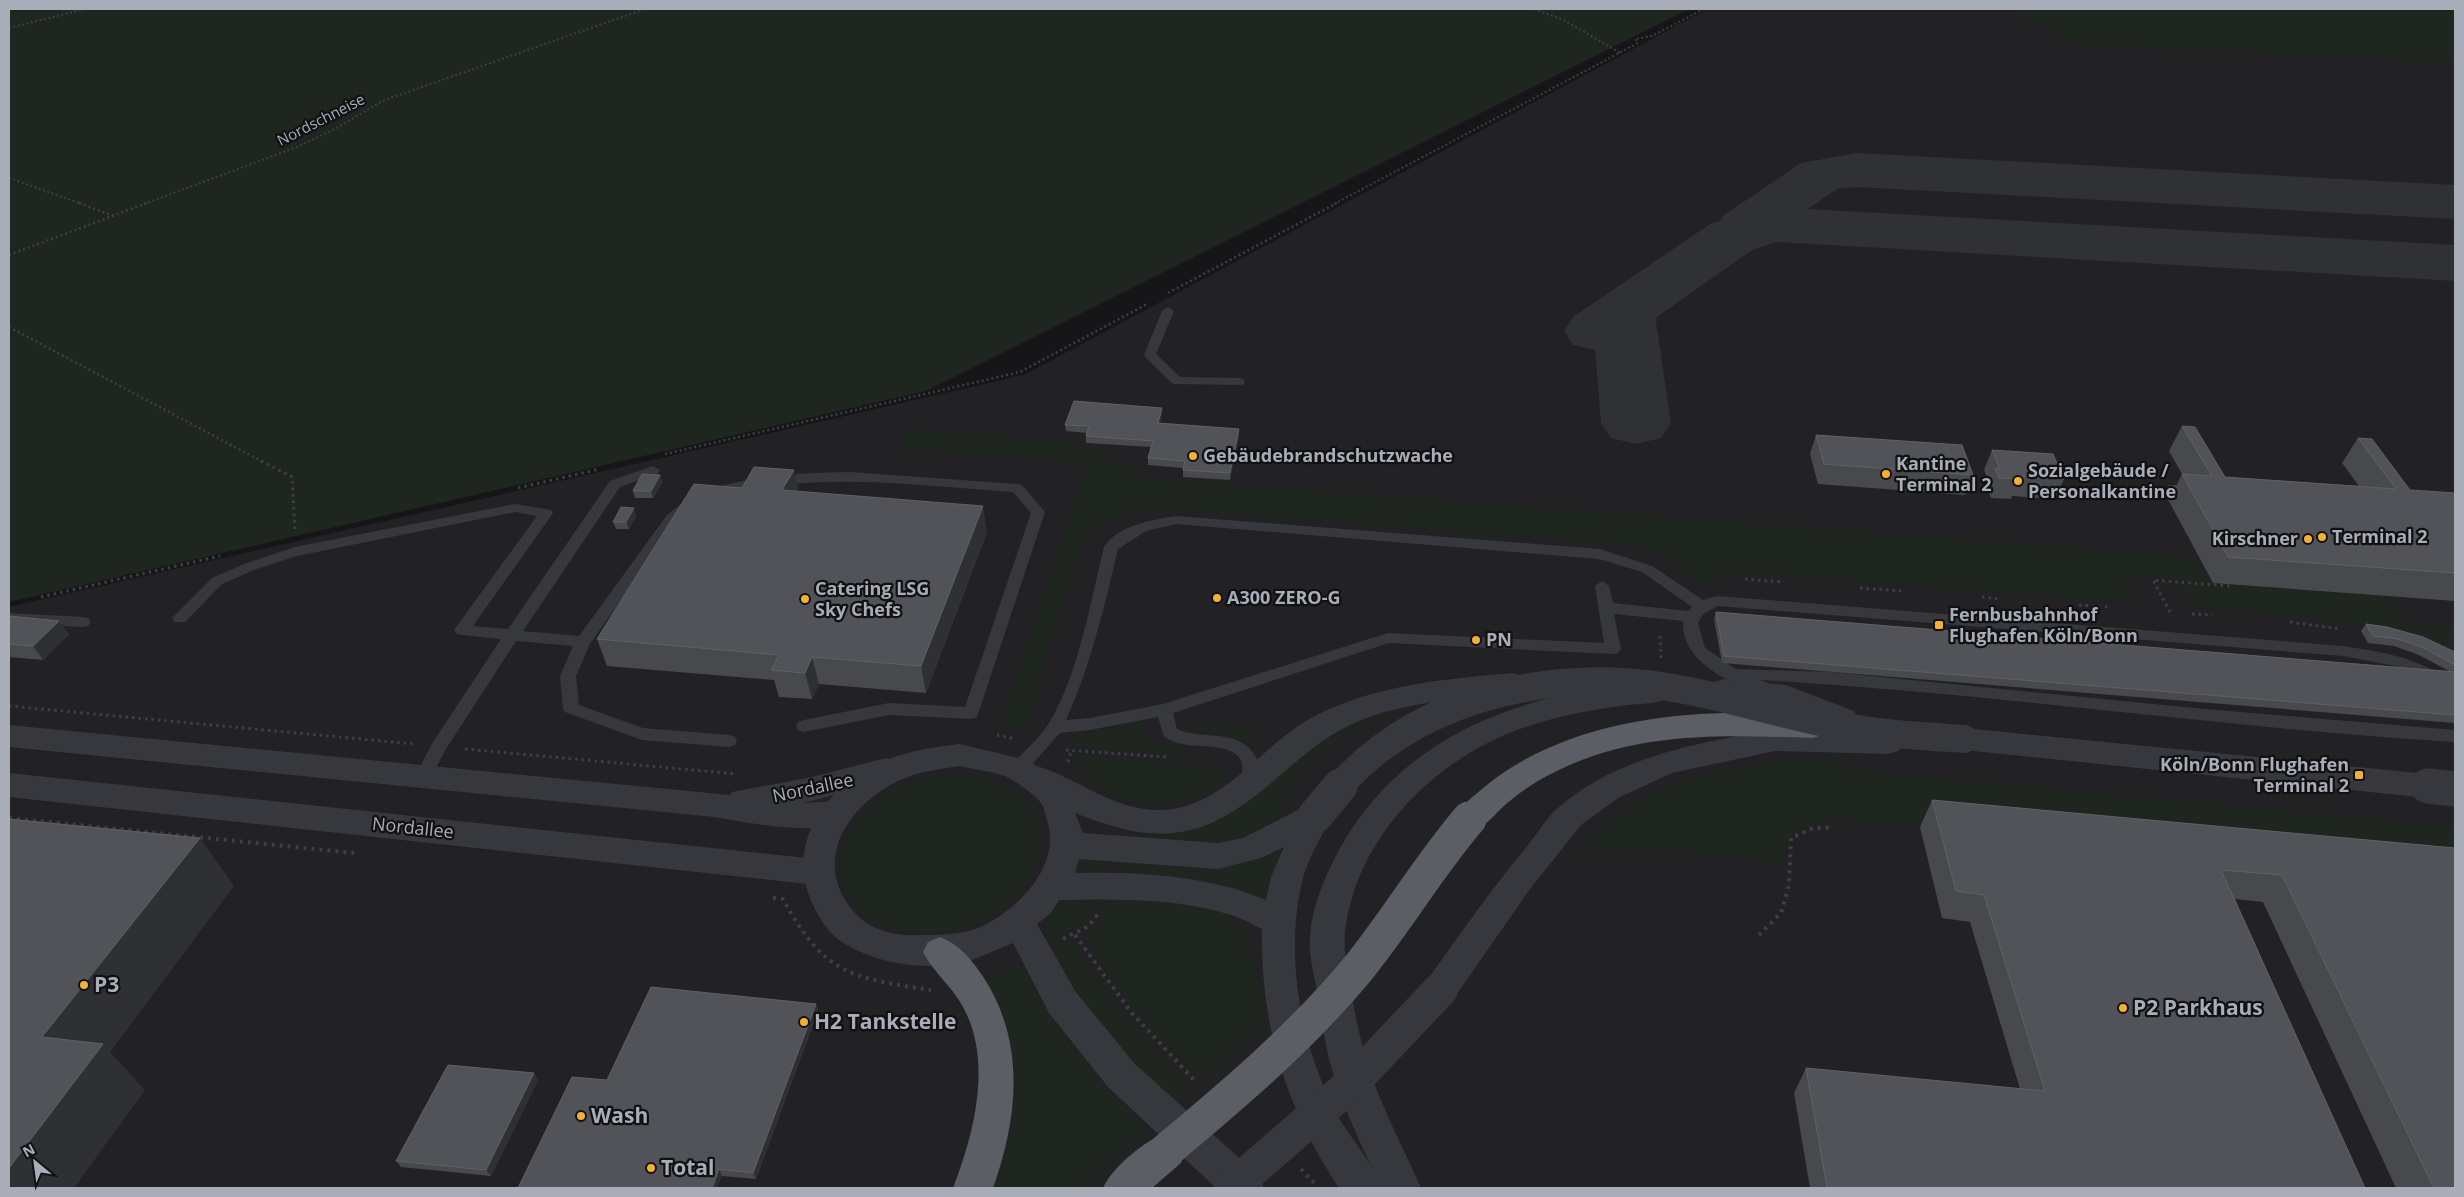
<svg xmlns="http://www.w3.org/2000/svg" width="2464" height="1197" viewBox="0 0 2464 1197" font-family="'Open Sans',sans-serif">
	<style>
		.built { fill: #222225 }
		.green { fill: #1e261f }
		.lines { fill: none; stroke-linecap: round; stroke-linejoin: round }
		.taxiway { fill: #303135; fill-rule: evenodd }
		.path-far3 { stroke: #3d3f44; stroke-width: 2; stroke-dasharray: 2 2.5; stroke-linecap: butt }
		.path-far2 { stroke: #3d3f44; stroke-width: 2.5; stroke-dasharray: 2 3; stroke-linecap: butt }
		.path-far1 { stroke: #3d3f44; stroke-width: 3; stroke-dasharray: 2.5 4; stroke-linecap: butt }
		.path { stroke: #3d3f44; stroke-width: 4; stroke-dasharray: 3 5; stroke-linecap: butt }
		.service { fill: #37383d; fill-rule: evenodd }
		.minor { fill: #37383d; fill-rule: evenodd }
		.tertiary { fill: #37383d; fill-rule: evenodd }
		.trunk { fill: #5b5e65; fill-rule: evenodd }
		.minor-bridge { stroke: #37383d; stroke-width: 35 }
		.tertiary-bridge-far1 { stroke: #37383d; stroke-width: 28 }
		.tertiary-bridge { stroke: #37383d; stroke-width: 35 }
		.trunk-bridge { stroke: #5b5e65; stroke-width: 35 }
		.wall { fill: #47494d }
		.shaded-wall { fill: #2f3033 }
		.building { fill: #525359; stroke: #5f6168 }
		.poi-dot { fill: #f2b134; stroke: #111113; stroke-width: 2 }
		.labels { text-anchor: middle; stroke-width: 4.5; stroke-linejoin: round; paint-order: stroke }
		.far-street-label { font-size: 15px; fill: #a8adb8; stroke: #111113 }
		.poi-label { font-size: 18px; font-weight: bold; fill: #a8adb8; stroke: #111113; text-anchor: start }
		.street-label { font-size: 18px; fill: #a8adb8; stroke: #111113 }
		.near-poi-label { font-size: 21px; font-weight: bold; fill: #a8adb8; stroke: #111113; text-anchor: start }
	</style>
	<rect width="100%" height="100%" fill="#161618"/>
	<path class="built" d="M1708,9H2455V1188H9V607L1024,375Z"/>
	<g class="green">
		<path d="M9,9H1689L926,391L9,602Z"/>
		<path d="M2007,9H2455V62L2074,44L2068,41L2054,29Z"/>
		<path d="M908,431L975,434L1075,443L1153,479L2196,557L2211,582L2124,575L2137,603L1725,571V581L1694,583C1675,559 1649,548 1619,544L1157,508C1127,510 1100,517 1082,542L1028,719L1020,727L1000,730L1088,462L899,450Z"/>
		<path d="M2177,583L2245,588L2244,585L2385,596L2402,623L2455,627V662L2384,629L2300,615L2190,607Z"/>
		<path d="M1407,708C1386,717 1363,724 1344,736C1317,752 1296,779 1277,804L1284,808L1265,827L1229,845L1123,842L1125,834C1196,842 1231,815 1283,773C1295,763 1306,752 1319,744C1346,728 1377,718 1407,708Z"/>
		<path d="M1143,721H1145L1144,732L1153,742L1180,745L1179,755L1067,745L1081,734Z"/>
		<path d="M1194,721L1247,726L1253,728L1255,735L1247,744L1225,736L1223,732L1193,730Z"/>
		<path d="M1078,755L1228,769C1205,807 1140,813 1104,792C1092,784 1085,771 1074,761Z"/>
		<path d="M1777,762L1841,763L1863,771L2455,827V874L1832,819C1804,826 1785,830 1782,862C1714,856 1644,843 1576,854L1612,820L1641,804L1639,800C1684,779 1728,767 1777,762Z"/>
		<path d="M965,775C982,778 997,781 1012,790C1026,799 1038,817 1040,833C1046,894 981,932 927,933C913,933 895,932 883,925C870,917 856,910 848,896C825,859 853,814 886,794C910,779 938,776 965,775Z"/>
		<path d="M1290,832L1269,894L1113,878L1118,858L1195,865Z"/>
		<path d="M1074,855L1108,856L1102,877L1072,874Z"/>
		<path d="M1097,896C1089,927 1074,929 1047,941C1040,903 1068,900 1097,896Z"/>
		<path d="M1110,896H1124C1151,899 1190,901 1215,908C1252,919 1260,988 1266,1019L1204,1081C1155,1035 1119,993 1083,937C1100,926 1105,914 1110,896Z"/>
		<path d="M1072,942C1106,997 1147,1044 1194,1089L1173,1109L1091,1019L1051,950Z"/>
		<path d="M1019,963C1031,982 1042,1003 1055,1023C1081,1062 1116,1096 1150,1129L1076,1188H992C1009,1146 1022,1097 1011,1052C1005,1028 992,1003 983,980Z"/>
	</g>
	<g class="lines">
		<path class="taxiway" d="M1857,153L2455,185V219L1857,187L1837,189L1808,209L2455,245V281L1776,242L1752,250L1657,317L1656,322L1671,423L1661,438L1636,444L1611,438L1601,423L1595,350L1573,345L1564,331L1573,317L1710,224L1720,221L1724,215L1801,163Z"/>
		<g class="path-far3">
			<path d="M1534,9L1564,20L1620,53"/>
			<path d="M9,28L85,9"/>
			<path d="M9,178L82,204"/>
			<path d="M144,204L297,147L337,128L382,101L645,9"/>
			<path d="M1334,204L1638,43L1635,39L1652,36L1704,9"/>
		</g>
		<g class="path-far2">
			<path d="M79,203L114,216"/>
			<path d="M9,255L147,203"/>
			<path d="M1168,293L1337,203"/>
			<path d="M9,327L263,462"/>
			<path d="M665,454L1020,372L1147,304"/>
		</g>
		<g class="path-far1">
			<path d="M261,461L292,477L295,531"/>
			<path d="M518,488L600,469"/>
			<path d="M1745,579L1783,582"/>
			<path d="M1860,588L1903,591"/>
			<path d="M41,597L220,556"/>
			<path d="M1982,597L2001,599"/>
			<path d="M2079,605L2110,607"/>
			<path d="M2170,612L2153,580L2231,586L2230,584"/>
			<path d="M2192,614L2212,615"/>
			<path d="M2290,622L2341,629"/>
			<path d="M1660,636L1661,658"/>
			<path d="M9,706L414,744"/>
			<path d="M997,735L1016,739"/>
			<path d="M465,749L737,774"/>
			<path d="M1066,750L1167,757"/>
			<path d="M1068,762L1071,751"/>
		</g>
		<g class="path">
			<path d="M9,818L354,853"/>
			<path d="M773,898L783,899C824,974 850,978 931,990"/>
			<path d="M1075,935L1131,1012L1196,1082"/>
			<path d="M1759,935L1781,913L1789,885L1791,838L1811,829L1833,827"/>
			<path d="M1063,939L1089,926L1098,914"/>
			<path d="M1301,1169L1317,1186"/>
		</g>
		<g class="service">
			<path d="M1168,307L1174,311L1156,354L1180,377L1239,378L1243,379L1245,382L1243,385L1173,384L1146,358L1144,355L1162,311Z"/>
			<path d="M653,466L660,470L658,473L620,487L523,631L579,636L667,515L686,500H696L698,503L696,506L677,521L590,644L576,676L579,705L643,728L729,735L735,737L737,741L735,745L729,747L642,740L565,712L563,708L560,676L573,646L516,641L446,749L429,781L423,782L417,781L415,776L433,742L501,639L462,635L457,634L454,630L537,516L515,512L297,556L254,570L222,584L185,622H175L172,618L212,578L244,564L295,547L515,504L551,510L553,513L551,516L473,626L508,629L610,481Z"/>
			<path d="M850,472L1017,484L1022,485L1045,512L977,717L971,719L889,715L804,732L798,730L796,726L798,722L804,720L889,703L965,707L1031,513L1013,492C913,485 814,471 716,496L709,492L711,489C756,475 804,473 850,472Z"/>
			<path d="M1176,516L1600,549L1652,566L1703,600L1717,596L2343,646C2387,653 2418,657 2455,684V698L2400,667L2343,656L1718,606L1703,614L1698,623L1705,648L1736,669L1831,672L2194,708L2455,730V742C2223,728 1992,693 1760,680L1776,686L1778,690L1776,694L1770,696C1736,686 1681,665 1683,621L1614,614L1621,649L1618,653L1613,654L1389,643L1173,713L1177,729C1205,741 1241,727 1257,759C1261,767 1261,778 1257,786L1251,787L1245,786C1240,777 1245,767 1240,759C1230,743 1199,748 1183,744C1176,743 1170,740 1164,737L1158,717L1090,730L1060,733L1025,772L1019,774L1013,772L1011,768L1013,764C1024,751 1040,738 1049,723C1079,673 1090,603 1104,547C1118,525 1152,520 1176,516ZM1176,524L1599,559L1642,572L1692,607L1688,611L1613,603L1609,586L1602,581L1595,586L1604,643L1388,633L1163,704L1090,718L1066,720C1091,665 1104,608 1118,549L1146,531Z"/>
			<path d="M9,613L83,617L88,618L91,622L88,626L83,627L9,623Z"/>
		</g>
		<g class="minor">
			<path d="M1512,673L1522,676L1527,683L1522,690C1504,696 1485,696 1466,698C1430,702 1393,707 1359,721C1327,734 1304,755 1278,777C1214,833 1171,849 1088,818C1070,811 1031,795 1021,778L1026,770L1037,766C1079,779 1111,809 1157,810C1223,811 1260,745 1313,717C1374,685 1445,679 1512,673Z"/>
			<path d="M1724,679L1786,685L1854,711L1858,719L1854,727L1843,730L1782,706L1714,696L1709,689L1714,682Z"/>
			<path d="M1658,682L1668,685L1673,692L1668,699C1653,704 1636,704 1620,706C1592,710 1564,715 1538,723C1456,747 1382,809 1354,891C1348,910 1343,932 1345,951C1351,991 1357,1033 1370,1072C1384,1112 1404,1149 1421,1188H1381C1362,1146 1341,1104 1329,1059C1324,1037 1321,1014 1317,992C1315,976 1309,959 1310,943C1310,911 1324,878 1339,850C1404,731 1530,690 1658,682Z"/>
			<path d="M9,725L730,795L732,792L812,777L886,758L897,762L901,770L897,778L803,803L836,801L847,804L852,813L847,822C804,835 757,824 714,817L9,747Z"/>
			<path d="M1775,729L1888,732L1899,735L1903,743L1899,751L1888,754L1775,751L1672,773L1618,798L1581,825L1530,889L1452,1001L1440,1005L1428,1001L1422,990L1428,979C1460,934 1492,888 1528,845C1538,833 1547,817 1559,807C1619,755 1700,743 1775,729Z"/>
			<path d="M9,773L816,859L828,863L832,872L828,881L816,885L9,797Z"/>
		</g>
		<g class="tertiary">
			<path d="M1964,728L2428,774L2439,778L2444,786L2439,794L2428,798L1964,750L1953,747L1949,739L1953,731Z"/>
			<path d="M960,744L1030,761L1065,787L1083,833L1218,843L1243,838L1304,807L1315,804L1326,807L1331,816C1322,837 1309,856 1303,878C1284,952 1300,1040 1333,1107C1347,1135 1371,1159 1382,1188H1339C1286,1109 1260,1024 1262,929C1252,924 1242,918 1231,915C1177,898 1115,899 1059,900L1051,913L1037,924L1075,991L1134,1063L1258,1175L1264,1188H1216L1108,1087L1049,1013L1013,943C995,950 974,961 955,964C917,970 871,962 839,940C828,932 820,919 814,907C790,860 809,812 850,780C880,756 922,748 960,744ZM960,766C974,770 1000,772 1011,779C1020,785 1035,795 1041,803C1044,806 1045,813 1046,817C1062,860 1027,900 992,921C970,935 944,935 919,935C898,936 875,932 859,917C809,868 843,808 898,781C917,772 939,769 960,766ZM1284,847L1271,877L1266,900C1206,875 1140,872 1075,873L1079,859L1218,869L1261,858Z"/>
		</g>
		<g class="trunk">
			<path d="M1725,713L1812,716L1823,719L1827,727L1823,735L1812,738C1726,735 1639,731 1559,770C1539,779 1521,791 1505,805C1497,812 1489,823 1479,828C1471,832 1466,830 1458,828L1453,819C1460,807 1471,798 1482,789C1548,733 1641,715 1725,713Z"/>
			<path d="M940,937C959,944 973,961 984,978C1026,1044 1018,1118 993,1188H953C974,1134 993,1061 963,1007C952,986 933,972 923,952L928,942Z"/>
			<path d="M1167,1132L1181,1137L1186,1150L1181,1163L1152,1188H1103C1112,1167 1146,1140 1167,1132Z"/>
		</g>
		<path class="minor-bridge" d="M1231,1188L1351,1084L1440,990"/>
		<g class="tertiary-bridge-far1">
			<path d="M2428,786L2436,787"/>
			<path d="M1339,787C1417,698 1548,669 1662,686C1722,695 1780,715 1840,726C1880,734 1923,736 1964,739"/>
		</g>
		<g class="tertiary-bridge">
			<path d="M2428,786L2455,789"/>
			<path d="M1315,816L1340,786"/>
		</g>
		<path class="trunk-bridge" d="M1167,1150C1234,1094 1300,1038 1356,971C1396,922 1428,867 1469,819"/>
	</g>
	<g class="wall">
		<path d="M1844,9H1883V10Z"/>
		<path d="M1162,408V414L1160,423L1239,436L1230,480L1183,477V468L1148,465V458L1151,447L1086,443V436L1087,433L1066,431L1065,425Z"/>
		<path d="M2182,426L2225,477L2359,486L2342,463L2358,438L2410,490L2455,493V601L2213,583L2164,492L2168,486H2176L2182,474L2169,451Z"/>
		<path d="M1816,435L1973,475L1965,495L1818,484L1810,454Z"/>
		<path d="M1992,450L2064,479L2055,499L2012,496L2011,499L1991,498L1987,488L1989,483L1984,470Z"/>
		<path d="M660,475L662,482L653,498H635L633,491Z"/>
		<path d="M799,492L987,532L926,693L819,684L812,699L779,697L774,680L607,666L597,639Z"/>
		<path d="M636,515L629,529H616L613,522Z"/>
		<path d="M1716,612L2449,671L2419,655L2394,646L2368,643L2361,631L2366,624L2455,652V723L1722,663L1714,619Z"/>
		<path d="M9,616L69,634L43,660L9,657Z"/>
		<path d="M1932,800L2455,848V1188H2396L2263,902L2235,899L2365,1188H1810L1794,1093L1806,1068L2020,1089L1970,922L1942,918L1920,827Z"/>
		<path d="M816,1004L818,1011L756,1179L722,1176L607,1080Z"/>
		<path d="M534,1073L538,1080L491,1176L401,1167L396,1161Z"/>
	</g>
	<g class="shaded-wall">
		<path d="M1162,408V414L1158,429V423Z"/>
		<path d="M1239,429V436L1230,480V473Z"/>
		<path d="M794,470L800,496L782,490Z"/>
		<path d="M660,475L662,482L653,498L651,491Z"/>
		<path d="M983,506L987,532L926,693L921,666Z"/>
		<path d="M634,508L636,515L629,529L626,522Z"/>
		<path d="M59,621L69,634L43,660L33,646Z"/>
		<path d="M812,657L819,684L812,699L805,673Z"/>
		<path d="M200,838L234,886L110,1052L145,1090L74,1188H9V1168L42,1037Z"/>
		<path d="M816,1004L818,1011L756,1179L753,1173Z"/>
		<path d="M534,1073L538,1080L491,1176L486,1170Z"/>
		<path d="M719,1169L722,1176L717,1188H712Z"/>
	</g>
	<g class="building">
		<path d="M1074,401L1162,408L1158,423L1239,429L1230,473L1183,470L1185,461L1148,458L1153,441L1086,436L1089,426L1065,425Z"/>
		<path d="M2182,426L2195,427L2225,477L2396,489L2358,438L2372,439L2410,490L2455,493V573L2228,557L2182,474L2212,476Z"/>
		<path d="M1816,435L1962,445L1973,475L1824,464Z"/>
		<path d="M1992,450L2053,454L2064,479L2018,476L2020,479L1999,478L1995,468L2000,469Z"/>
		<path d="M754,467L794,470L782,490L983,506L921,666L812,657L805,673L771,670L779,655L597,639L694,484L742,488Z"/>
		<path d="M642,474L660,475L651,491H633Z"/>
		<path d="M2168,486H2176L2172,493Z"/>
		<path d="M621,507L634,508L626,522H613Z"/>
		<path d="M1716,612L2455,672V715L1724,656Z"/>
		<path d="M9,616L59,621L33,646L9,644Z"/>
		<path d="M2366,624L2387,627L2423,637L2455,652V665L2424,648L2398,639L2373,636Z"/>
		<path d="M1932,800L2455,848V1188H2434L2282,875L2221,870L2365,1188H1827L1806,1068L2045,1091L1984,895L1956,891Z"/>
		<path d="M9,819L200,838L42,1037L103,1044L9,1168Z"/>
		<path d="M651,987L816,1004L753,1173L719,1169L712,1188H518L572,1077L607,1080Z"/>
		<path d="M448,1065L534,1073L486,1170L396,1161Z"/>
	</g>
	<g class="poi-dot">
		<circle cx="1193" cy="456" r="5"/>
		<circle cx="1886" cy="474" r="5"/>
		<circle cx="2018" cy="481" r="5"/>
		<circle cx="2322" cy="537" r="5"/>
		<circle cx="2308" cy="539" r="5"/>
		<circle cx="1217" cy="598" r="5"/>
		<circle cx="805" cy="599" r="5"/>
		<rect x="1934" y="620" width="10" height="10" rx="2.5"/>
		<circle cx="1476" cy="640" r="5"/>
		<rect x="2354" y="770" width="10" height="10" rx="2.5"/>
		<circle cx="84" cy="985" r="5"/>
		<circle cx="2123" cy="1008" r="5"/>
		<circle cx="804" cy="1022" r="5"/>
		<circle cx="581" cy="1116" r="5"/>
		<circle cx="651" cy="1168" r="5"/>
	</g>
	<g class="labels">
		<g class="far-street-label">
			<text transform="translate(321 120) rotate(-27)" y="5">Nordschneise</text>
		</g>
		<g class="poi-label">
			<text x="1203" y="462">Gebäudebrandschutzwache</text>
			<text x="1896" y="470">Kantine<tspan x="1896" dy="21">Terminal 2</tspan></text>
			<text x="2028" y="477">Sozialgebäude /<tspan x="2028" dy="21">Personalkantine</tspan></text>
			<text x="2332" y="543">Terminal 2</text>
			<text x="2298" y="545" text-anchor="end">Kirschner</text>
			<text x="815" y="595">Catering LSG<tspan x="815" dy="21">Sky Chefs</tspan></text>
			<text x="1227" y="604">A300 ZERO-G</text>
			<text x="1949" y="621">Fernbusbahnhof<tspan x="1949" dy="21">Flughafen Köln/Bonn</tspan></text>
			<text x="1486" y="646">PN</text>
			<text x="2349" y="771" text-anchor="end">Köln/Bonn Flughafen<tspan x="2349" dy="21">Terminal 2</tspan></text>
		</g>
		<g class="street-label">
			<text transform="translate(813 788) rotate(-12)" y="6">Nordallee</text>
			<text transform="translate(413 828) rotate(6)" y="6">Nordallee</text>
		</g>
		<g class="near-poi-label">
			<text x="94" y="992">P3</text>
			<text x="2133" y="1015">P2 Parkhaus</text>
			<text x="814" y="1029">H2 Tankstelle</text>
			<text x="591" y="1123">Wash</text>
			<text x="661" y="1175">Total</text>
		</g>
	</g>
	<rect width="2464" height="1197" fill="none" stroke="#a8adb8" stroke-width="20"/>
	<g transform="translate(35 1162) rotate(331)" stroke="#111113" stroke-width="4" paint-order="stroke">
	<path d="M0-4L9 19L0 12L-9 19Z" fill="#a8adb8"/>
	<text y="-8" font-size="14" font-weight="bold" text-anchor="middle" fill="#a8adb8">N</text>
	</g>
</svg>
